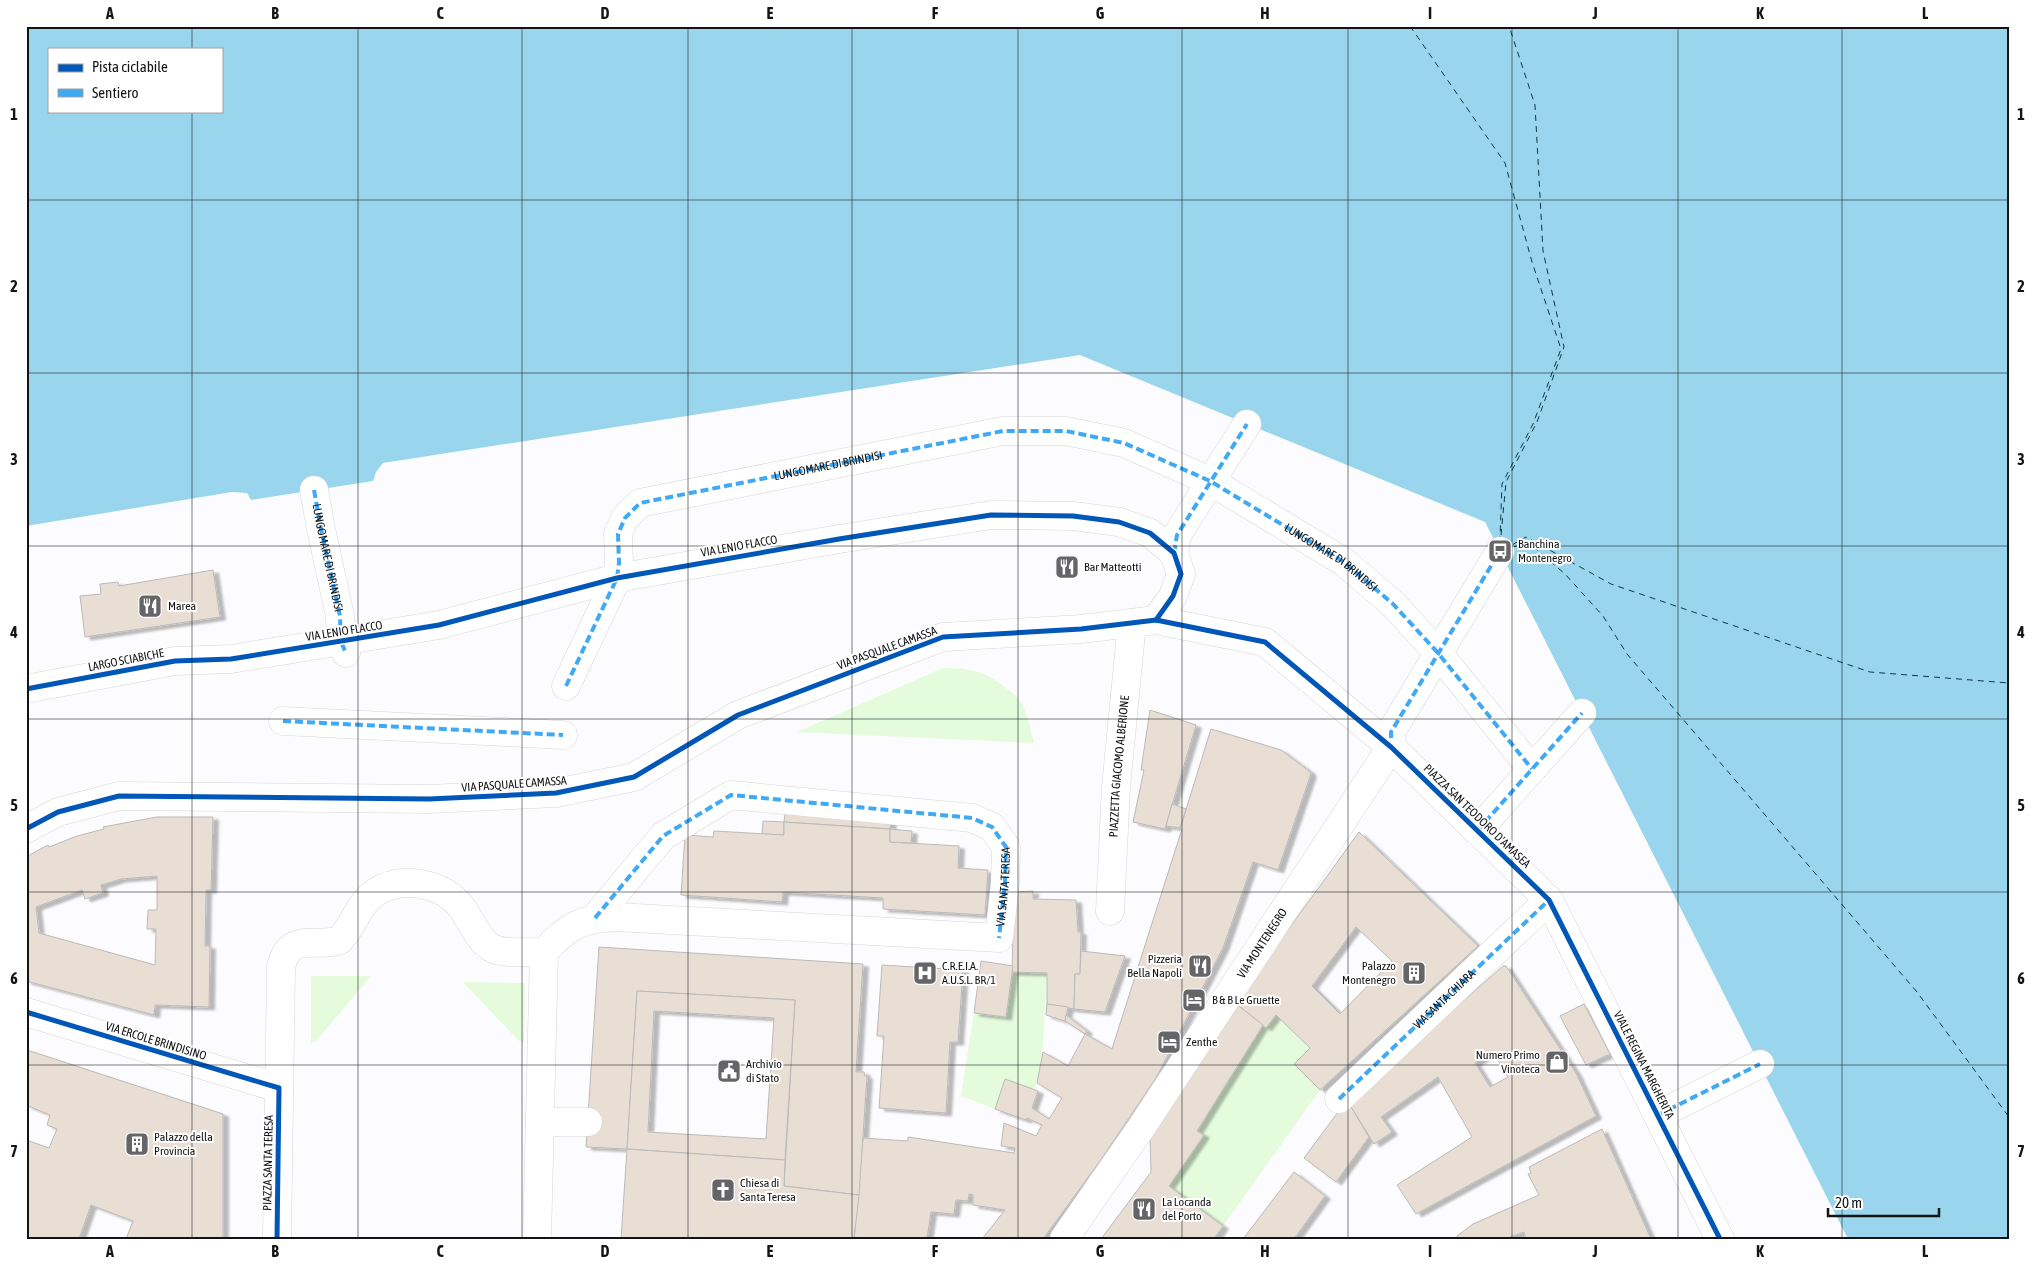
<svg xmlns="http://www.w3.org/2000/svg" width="2035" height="1265" viewBox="0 0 2035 1265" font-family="'Asap Condensed',sans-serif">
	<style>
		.green { fill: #e4fbdc }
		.water { fill: #99d6ed; fill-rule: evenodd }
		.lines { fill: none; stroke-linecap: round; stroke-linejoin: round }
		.ferry { stroke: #0d3644; stroke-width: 1; stroke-dasharray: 6 5; stroke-linecap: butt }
		.building { fill: #e9ded4; stroke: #bbb9ba; fill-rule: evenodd; filter: url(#shadow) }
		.minor-casing { stroke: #d6d6d8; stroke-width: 29 }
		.minor { stroke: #fff; stroke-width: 28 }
		.quiet { stroke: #3fa9f5; stroke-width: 4; stroke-dasharray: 8 4; stroke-linecap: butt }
		.cycleway-casing { stroke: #fff; stroke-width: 8 }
		.cycleway { stroke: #0057b8; stroke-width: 5 }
		.grid { fill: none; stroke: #141416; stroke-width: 1; stroke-opacity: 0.55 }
		.labels { text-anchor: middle; stroke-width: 4; stroke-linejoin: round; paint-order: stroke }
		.street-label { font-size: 12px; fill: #141416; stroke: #fff }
		.poi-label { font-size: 12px; fill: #141416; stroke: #fff; text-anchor: start }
		.neatline { fill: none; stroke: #141416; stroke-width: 2 }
		.grid-label { font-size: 16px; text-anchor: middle; font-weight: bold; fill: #141416 }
	</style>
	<defs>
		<filter id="shadow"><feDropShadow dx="5.5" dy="3" stdDeviation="1" flood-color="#0004"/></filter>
	</defs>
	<rect width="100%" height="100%" fill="#fcfcfe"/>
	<g class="green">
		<path d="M943,668C970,668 986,671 1007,689C1011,692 1016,695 1019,699C1027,711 1030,729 1034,743L797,732Z"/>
		<path d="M1012,972L1047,973L1042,1061L1035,1090L1005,1079L995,1109L961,1096L974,1013L1006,1017Z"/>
		<path d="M314,976H371L316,1041L311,1043V977Z"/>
		<path d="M463,982L524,983L525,985L524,1043L518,1040Z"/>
		<path d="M1276,1015L1310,1048L1294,1064L1320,1090L1223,1226L1169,1186L1204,1135L1197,1131L1263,1025Z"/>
	</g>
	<path class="water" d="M26,26H2009V1239H1848L1485,522L1080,355L383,463L376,472L373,481L251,500L247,493L232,492L26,526ZM49,49H221V111H49Z"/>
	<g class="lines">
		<g class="ferry">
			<path d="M1410,26L1505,163L1532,262L1561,349L1533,424L1502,484L1500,538"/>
			<path d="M1501,535L1506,482L1537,422L1564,347L1543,251L1535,105L1509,26"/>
			<path d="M1512,545L1526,537L1611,584L1870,672L2009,683"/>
			<path d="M1513,547L1529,543L1565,574L1603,616L1627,654L1917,992L2009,1117"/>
		</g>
	</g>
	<g class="building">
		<path d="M213,570L220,617L85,637L80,596L101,594L100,584L118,582L119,586Z"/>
		<path d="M1150,710L1196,725L1165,829L1133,822L1144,770H1141Z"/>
		<path d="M1211,729L1281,750L1309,771L1311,774L1278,870L1253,862L1223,948L1156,1078L1100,1161L1043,1239H982L1005,1210L973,1205V1195L969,1194L968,1201L956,1200L954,1214L931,1212L927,1239H854L863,1138L908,1141V1137L1014,1153L1015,1148L1001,1146L1004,1123L1036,1136L1042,1125L1027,1118L1026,1120L995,1109L1005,1079L1038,1091L1032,1108L1049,1119L1062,1098L1037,1083L1043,1052L1068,1066L1085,1034L1112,1049L1182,829H1180Z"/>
		<path d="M1172,804L1186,809L1180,828L1166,826Z"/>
		<path d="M785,814L891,821L890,829L784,822Z"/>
		<path d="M157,817H213L211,890H206L205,946H210L209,1007L155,1005L154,1015L26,981V857L48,845L49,847L77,836L104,829L103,827ZM157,876V910H148L147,929H156L155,965L39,933L36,907L82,890L85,899L103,893L101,885L121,879Z"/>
		<path d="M763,821L784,822V835L762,834Z"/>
		<path d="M784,822L890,829V842L959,846L958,868L988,870L985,915L883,909V898L783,892L782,902L681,895L685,835L713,837L714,831L784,835Z"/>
		<path d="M890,829L912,831L911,843L890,842Z"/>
		<path d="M1359,832L1478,946L1320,1090L1294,1064L1310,1048L1276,1015L1266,1028L1235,1003ZM1356,927L1392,961L1340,1014L1312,986Z"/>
		<path d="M1033,891V899L1076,900L1078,932H1081L1080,974H1075L1074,1009L1047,1004V973L1012,972L1014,892Z"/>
		<path d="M599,947L863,964L856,1072H864L865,1076H867L859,1195L784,1186L795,1000L637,991L627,1149L586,1147Z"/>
		<path d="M1081,951L1125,956L1105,1012L1074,1009L1075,974H1080Z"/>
		<path d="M981,961L1013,966L1006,1017L974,1013Z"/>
		<path d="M882,965L963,970L958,1042H950L946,1113L879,1108L884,1036H877Z"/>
		<path d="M1503,966H1506L1576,1073L1596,1116L1416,1214L1397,1185L1472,1137L1438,1077L1381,1117L1392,1132L1374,1144L1348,1102ZM1493,1052L1508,1077L1490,1087L1475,1063Z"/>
		<path d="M637,991L795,1000L785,1160L627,1149ZM654,1011L774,1018L766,1139L648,1132Z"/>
		<path d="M1235,1003L1263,1025L1197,1131L1204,1135L1169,1186L1223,1226L1214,1239H1101L1151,1172L1150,1137Z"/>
		<path d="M1047,1004L1068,1007L1065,1021L1046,1015Z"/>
		<path d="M1584,1004L1610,1054L1586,1065L1560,1016Z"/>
		<path d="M1066,1015L1087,1031L1085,1034L1065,1021Z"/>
		<path d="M27,1050L223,1114V1239H126L133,1221L91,1205L79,1239H26V1140L49,1148L57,1129L47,1125L50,1115L26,1105Z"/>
		<path d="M1348,1102L1369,1137L1336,1182L1304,1158L1341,1108Z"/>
		<path d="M1602,1129L1651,1239H1526L1524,1232L1505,1239H1459L1457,1236L1473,1224L1539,1195L1528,1174L1531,1173L1529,1167Z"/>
		<path d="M627,1149L785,1160L784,1186L859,1195L854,1239H621Z"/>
		<path d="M1294,1172L1325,1196L1294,1239H1243Z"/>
	</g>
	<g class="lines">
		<g class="minor-casing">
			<g id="minor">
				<path d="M314,490L321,529L340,616L341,642L346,653"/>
				<path d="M1174,553L1177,535L1247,424"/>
				<path id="s1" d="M566,686L617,578L619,563L618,534L625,518L640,503L1003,431H1066L1124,443L1210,481L1344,562L1393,604L1438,653L1532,769"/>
				<path d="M26,689L175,661L231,659L439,625L617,578L839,539L991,515L1073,516L1119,522L1150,533L1174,553L1181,574L1173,596L1156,620"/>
				<path d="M283,721L563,735"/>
				<path d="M1391,738V732L1500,551"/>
				<path d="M26,829L58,812L119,796L429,799L556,793L634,777L738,715L943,637L1081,629L1156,620L1265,642L1391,747L1549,900L1720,1239"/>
				<path d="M1477,831L1582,713"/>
				<path id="s2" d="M1110,911L1116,787L1132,623"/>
				<path id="s3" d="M544,952C566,927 582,918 616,917L999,938L1005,884L1006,847L992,827L972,818L731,795L663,836L595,918"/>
				<path d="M26,1012L279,1088"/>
				<path d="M1339,1099L1549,900"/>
				<path d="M1658,1115L1760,1064"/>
				<path d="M540,1122H588"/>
				<path d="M277,1239L281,967C290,930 315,949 340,940C354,925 358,904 376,892C403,875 443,883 462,908C471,920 479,943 494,949C506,954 530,952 544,952"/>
				<path d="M537,1239L544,952"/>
				<path id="s4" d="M1064,1239L1141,1128L1391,747"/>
			</g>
		</g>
		<use href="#minor" class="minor"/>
		<g class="quiet">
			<path id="s5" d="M314,490L321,529L340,616L341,642L346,653"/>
			<path d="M1174,553L1177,535L1247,424"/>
			<path d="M566,686L617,578L619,563L618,534L625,518L640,503L1003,431H1066L1124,443L1210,481L1344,562L1393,604L1438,653L1532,769"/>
			<path d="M283,721L563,735"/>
			<path d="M1391,738V732L1500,551"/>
			<path d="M1477,831L1582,713"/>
			<path d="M595,918L663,836L731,795L972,818L992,827L1006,847L1005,884L999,938"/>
			<path id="s6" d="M1339,1099L1549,900"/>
			<path d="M1658,1115L1760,1064"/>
		</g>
		<g class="cycleway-casing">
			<g id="cycleway">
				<path d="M26,689L175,661L231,659L439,625L617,578L839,539L991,515L1073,516L1119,522L1150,533L1174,553L1181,574L1173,596L1156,620"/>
				<path d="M26,829L58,812L119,796L429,799L556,793L634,777L738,715L943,637L1081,629L1156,620L1265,642L1391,747L1549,900L1720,1239"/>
				<path d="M26,1012L279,1088L277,1239"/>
			</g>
		</g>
		<use href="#cycleway" class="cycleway"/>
	</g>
	<path class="grid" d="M192,26V49M358,26V1239M522,26V1239M688,26V1239M852,26V1239M1018,26V1239M1182,26V1239M1348,26V1239M1512,26V1239M1678,26V1239M1842,26V1239M192,111V1239M26,200H2009M26,373H2009M26,546H2009M26,719H2009M26,892H2009M26,1065H2009"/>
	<defs>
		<g id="bus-square" transform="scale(1.25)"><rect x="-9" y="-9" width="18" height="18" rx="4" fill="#656567" stroke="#fff"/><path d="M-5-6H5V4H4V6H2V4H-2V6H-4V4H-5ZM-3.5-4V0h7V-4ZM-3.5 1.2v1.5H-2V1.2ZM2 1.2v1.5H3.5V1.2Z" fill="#fff"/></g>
		<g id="restaurant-square" transform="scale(1.25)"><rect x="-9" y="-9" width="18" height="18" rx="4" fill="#656567" stroke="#fff"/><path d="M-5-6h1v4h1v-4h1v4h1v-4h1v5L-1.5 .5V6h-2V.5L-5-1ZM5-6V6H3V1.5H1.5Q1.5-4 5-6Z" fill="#fff"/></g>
		<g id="hospital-square" transform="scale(1.25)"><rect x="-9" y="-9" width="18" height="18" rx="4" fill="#656567" stroke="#fff"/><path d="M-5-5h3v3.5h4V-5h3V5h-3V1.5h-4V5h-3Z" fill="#fff"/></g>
		<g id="building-square" transform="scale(1.25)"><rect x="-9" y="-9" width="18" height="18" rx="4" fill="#656567" stroke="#fff"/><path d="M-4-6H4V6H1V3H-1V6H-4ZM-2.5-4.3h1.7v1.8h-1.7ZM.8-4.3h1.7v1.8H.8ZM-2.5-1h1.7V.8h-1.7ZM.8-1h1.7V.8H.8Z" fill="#fff"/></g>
		<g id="hotel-square" transform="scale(1.25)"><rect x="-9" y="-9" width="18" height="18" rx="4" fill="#656567" stroke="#fff"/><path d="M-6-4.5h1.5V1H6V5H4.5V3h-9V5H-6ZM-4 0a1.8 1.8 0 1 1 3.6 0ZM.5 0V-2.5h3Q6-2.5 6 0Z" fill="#fff"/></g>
		<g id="shop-square" transform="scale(1.25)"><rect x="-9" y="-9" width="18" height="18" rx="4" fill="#656567" stroke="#fff"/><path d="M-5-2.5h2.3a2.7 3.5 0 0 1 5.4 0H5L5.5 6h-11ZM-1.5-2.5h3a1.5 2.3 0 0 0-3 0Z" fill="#fff"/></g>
		<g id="civic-square" transform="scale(1.25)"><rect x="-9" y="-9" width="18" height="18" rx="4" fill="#656567" stroke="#fff"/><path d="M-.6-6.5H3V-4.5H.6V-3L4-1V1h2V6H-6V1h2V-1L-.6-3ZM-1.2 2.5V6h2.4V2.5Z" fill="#fff"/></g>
		<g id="church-square" transform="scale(1.25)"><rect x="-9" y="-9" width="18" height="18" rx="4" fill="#656567" stroke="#fff"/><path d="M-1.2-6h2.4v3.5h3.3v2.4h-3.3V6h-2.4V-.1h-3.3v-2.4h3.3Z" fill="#fff"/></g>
	</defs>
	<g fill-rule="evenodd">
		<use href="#bus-square" x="1500" y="551"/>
		<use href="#restaurant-square" x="1067" y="567"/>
		<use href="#restaurant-square" x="150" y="606"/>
		<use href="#restaurant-square" x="1200" y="966"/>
		<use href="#hospital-square" x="925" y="973"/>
		<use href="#building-square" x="1414" y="973"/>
		<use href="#hotel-square" x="1194" y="1000"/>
		<use href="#hotel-square" x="1169" y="1042"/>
		<use href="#shop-square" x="1557" y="1062"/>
		<use href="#civic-square" x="729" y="1071"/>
		<use href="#building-square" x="137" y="1144"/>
		<use href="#church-square" x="723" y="1190"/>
		<use href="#restaurant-square" x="1144" y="1209"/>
	</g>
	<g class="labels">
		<g class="street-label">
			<text dy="4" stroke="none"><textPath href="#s1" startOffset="394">LUNGOMARE DI BRINDISI</textPath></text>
			<text transform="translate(739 546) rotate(-10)" y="4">VIA LENIO FLACCO</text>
			<text dy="4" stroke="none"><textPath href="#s5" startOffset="69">LUNGOMARE DI BRINDISI</textPath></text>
			<text dy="4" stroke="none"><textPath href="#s1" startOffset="932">LUNGOMARE DI BRINDISI</textPath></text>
			<text transform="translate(344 631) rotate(-9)" y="4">VIA LENIO FLACCO</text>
			<text transform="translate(887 648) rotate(-20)" y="4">VIA PASQUALE CAMASSA</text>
			<text transform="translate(126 660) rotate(-11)" y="4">LARGO SCIABICHE</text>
			<text dy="4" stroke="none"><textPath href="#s2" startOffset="145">PIAZZETTA GIACOMO ALBERIONE</textPath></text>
			<text transform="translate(514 784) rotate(-4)" y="4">VIA PASQUALE CAMASSA</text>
			<text transform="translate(1477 816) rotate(44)" y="4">PIAZZA SAN TEODORO D'AMASEA</text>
			<text dy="4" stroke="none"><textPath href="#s3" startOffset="518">VIA SANTA TERESA</textPath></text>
			<text dy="4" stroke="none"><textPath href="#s4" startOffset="356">VIA MONTENEGRO</textPath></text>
			<text dy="4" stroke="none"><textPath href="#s6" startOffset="145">VIA SANTA CHIARA</textPath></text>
			<text transform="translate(156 1041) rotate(17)" y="4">VIA ERCOLE BRINDISINO</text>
			<text transform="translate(1644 1065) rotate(63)" y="4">VIALE REGINA MARGHERITA</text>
			<text transform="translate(268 1163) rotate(-89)" y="4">PIAZZA SANTA TERESA</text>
		</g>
		<g class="poi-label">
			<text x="1518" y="548">Banchina<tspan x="1518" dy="14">Montenegro</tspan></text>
			<text x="1084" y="571">Bar Matteotti</text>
			<text x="168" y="610">Marea</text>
			<text x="1182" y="963" text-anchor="end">Pizzeria<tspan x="1182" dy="14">Bella Napoli</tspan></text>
			<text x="942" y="970">C.R.E.I.A.<tspan x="942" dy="14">A.U.S.L. BR/1</tspan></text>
			<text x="1396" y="970" text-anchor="end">Palazzo<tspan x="1396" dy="14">Montenegro</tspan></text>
			<text x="1212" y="1004">B &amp; B Le Gruette</text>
			<text x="1186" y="1046">Zenthe</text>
			<text x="1540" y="1059" text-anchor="end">Numero Primo<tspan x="1540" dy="14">Vinoteca</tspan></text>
			<text x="746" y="1068">Archivio<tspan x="746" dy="14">di Stato</tspan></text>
			<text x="154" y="1141">Palazzo della<tspan x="154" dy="14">Provincia</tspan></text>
			<text x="740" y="1187">Chiesa di<tspan x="740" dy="14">Santa Teresa</tspan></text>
			<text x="1162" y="1206">La Locanda<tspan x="1162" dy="14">del Porto</tspan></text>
		</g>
	</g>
	<rect width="2035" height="1265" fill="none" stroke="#ffffff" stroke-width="55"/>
	<rect x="48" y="48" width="175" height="65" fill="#ffffff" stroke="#a1a1a2"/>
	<rect x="58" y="64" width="25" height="8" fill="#0057b8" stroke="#a1a1a2"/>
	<text x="92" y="72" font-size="15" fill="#141416">Pista ciclabile</text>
	<rect x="58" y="89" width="25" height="8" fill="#3fa9f5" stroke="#a1a1a2"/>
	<text x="92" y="98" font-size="15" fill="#141416">Sentiero</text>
	<path d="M1828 1208v8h111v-8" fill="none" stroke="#141416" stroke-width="2.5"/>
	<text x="1835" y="1208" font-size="15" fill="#141416" stroke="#ffffff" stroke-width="4" paint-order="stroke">20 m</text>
	<rect x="28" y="28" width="1980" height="1210" class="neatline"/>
	<g class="grid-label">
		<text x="110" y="19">A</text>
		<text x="275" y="19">B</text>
		<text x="440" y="19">C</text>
		<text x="605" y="19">D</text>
		<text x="770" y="19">E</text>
		<text x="935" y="19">F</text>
		<text x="1100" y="19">G</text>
		<text x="1265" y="19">H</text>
		<text x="1430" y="19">I</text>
		<text x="1595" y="19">J</text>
		<text x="1760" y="19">K</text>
		<text x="1925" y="19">L</text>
		<text x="14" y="120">1</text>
		<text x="2021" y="120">1</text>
		<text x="14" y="292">2</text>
		<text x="2021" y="292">2</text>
		<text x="14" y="465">3</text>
		<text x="2021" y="465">3</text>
		<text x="14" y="638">4</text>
		<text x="2021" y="638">4</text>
		<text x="14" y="811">5</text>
		<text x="2021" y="811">5</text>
		<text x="14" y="984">6</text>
		<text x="2021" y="984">6</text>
		<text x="14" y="1157">7</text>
		<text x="2021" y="1157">7</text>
		<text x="110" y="1257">A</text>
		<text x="275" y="1257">B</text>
		<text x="440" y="1257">C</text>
		<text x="605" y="1257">D</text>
		<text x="770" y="1257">E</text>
		<text x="935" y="1257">F</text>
		<text x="1100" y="1257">G</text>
		<text x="1265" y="1257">H</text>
		<text x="1430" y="1257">I</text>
		<text x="1595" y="1257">J</text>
		<text x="1760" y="1257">K</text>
		<text x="1925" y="1257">L</text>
	</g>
</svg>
